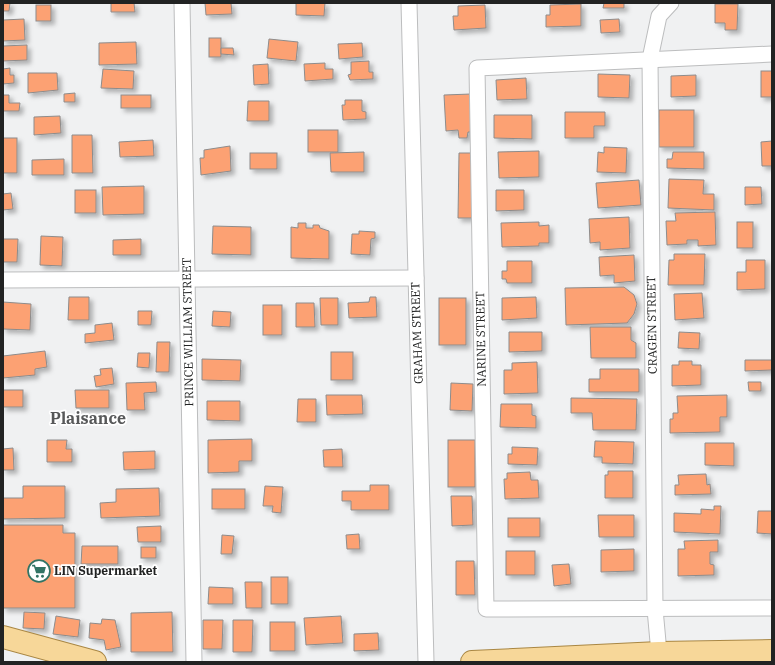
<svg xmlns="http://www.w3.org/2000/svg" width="775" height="665" viewBox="0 0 775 665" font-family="'IBM Plex Serif',serif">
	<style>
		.building { fill: #fca173; stroke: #8d8c8c; filter: url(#shadow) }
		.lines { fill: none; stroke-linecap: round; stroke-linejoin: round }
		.minor-casing { stroke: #bcbdbe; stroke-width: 17 }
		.primary-casing { stroke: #a98744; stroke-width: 24 }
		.minor { stroke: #fff; stroke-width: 15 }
		.primary { stroke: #f7d799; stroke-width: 22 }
		.labels { text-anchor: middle; stroke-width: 3.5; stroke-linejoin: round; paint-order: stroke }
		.street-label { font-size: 12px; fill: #222323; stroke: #fff }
		.poi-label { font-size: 12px; font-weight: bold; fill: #222323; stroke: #fff; text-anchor: start }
		.district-label { font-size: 16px; font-weight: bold; fill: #575859; stroke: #fff }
	</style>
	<defs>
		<filter id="shadow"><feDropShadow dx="3.5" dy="3.5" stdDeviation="2" flood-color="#0004"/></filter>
	</defs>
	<rect width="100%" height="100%" fill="#f0f1f2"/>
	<g class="building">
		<path d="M3,3H10L9,11H3Z"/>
		<path d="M111,3H134L135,12H111Z"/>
		<path d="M205,3H231L232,14L206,15Z"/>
		<path d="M296,3H325L324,16L296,15Z"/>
		<path d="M604,3H624V8H603Z"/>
		<path d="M581,4V26L546,27V15H550V5Z"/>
		<path d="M715,4H738L737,30H725V23H715Z"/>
		<rect x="36" y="5" width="15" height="16"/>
		<path d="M485,5L486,28L454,30L453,16H458V6Z"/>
		<path d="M24,19L25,40L3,41V20Z"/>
		<path d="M619,19L620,32L601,33L600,20Z"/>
		<rect x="209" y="38" width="12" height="19"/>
		<path d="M269,39L298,42L296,61L267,58Z"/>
		<path d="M136,42L137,64L99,65V43Z"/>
		<path d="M362,43L363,57L339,59L338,44Z"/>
		<path d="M27,45V60L3,61V46Z"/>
		<path d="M221,48H233L234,55L221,54Z"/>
		<path d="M369,61V72H373V79L350,80L348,75L351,74V62Z"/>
		<path d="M325,63V69H333V79L305,81L304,64Z"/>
		<path d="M268,64L269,84L254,85L253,65Z"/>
		<path d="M10,68V75H14V83L3,84V69Z"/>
		<path d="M103,69L134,71L133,89L101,88Z"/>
		<rect x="761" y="71" width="11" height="26"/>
		<path d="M28,73H57L58,90L28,93Z"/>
		<path d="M598,74L630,75L629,98L598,97Z"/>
		<path d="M696,75V96L671,97V76Z"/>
		<path d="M526,78L527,99L497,100L496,80Z"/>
		<path d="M75,93V102H64V94Z"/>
		<path d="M471,94L473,132H468L467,138H459L458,130L446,131L444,95Z"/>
		<path d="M3,95H9V103H20L19,111H3Z"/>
		<rect x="121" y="95" width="30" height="13"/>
		<path d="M345,100H362V111L366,112V119L343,120L342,105H345Z"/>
		<path d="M248,101H269V121H247Z"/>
		<rect x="659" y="110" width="35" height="37"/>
		<path d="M565,112H605V126H594V138H565Z"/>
		<path d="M494,115H532V139L494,138Z"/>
		<path d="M60,116L61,133L34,135V117Z"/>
		<rect x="308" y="130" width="30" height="22"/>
		<path d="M72,135H92L93,173H72Z"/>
		<rect x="3" y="138" width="14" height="35"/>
		<path d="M153,140L154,156L120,157L119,142Z"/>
		<path d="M772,141V166H762L761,142Z"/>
		<path d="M230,146L231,171L201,175L200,158H204V150Z"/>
		<path d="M604,147L627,148L626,173L597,172L598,152L604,153Z"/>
		<path d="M539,151V177L499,178L498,152Z"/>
		<path d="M364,152V172H331L330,153Z"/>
		<path d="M673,152H704V169L667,168V159H672Z"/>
		<rect x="250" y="153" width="27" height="16"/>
		<path d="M459,153H475L474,218H458Z"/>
		<path d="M64,159V175H32V160Z"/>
		<path d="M669,179L704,180L703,194H714V210L668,208Z"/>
		<path d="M639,180L641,205L598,208L596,183Z"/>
		<path d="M144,186V214L103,215L102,187Z"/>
		<path d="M745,187H761L762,204L745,205Z"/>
		<rect x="75" y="190" width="21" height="23"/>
		<path d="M496,190H524V210L496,211Z"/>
		<path d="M11,193L13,209L3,210V194Z"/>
		<path d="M715,212L716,245L698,246V240H687V244L667,245L666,221H676L675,213Z"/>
		<path d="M629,217L630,248L600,250V242L590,243L589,219Z"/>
		<path d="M539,222V226L549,225V243H539V246L502,247L501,223Z"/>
		<rect x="737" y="222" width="16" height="26"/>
		<path d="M298,223H306V228H313V225H319L320,228L329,231V259L291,258V227L298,228Z"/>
		<path d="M213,226L251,227V255L212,254Z"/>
		<path d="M359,231L375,232V238L371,239L370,255L351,254L352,234H359Z"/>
		<path d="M41,236L63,237L62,266L40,265Z"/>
		<path d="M3,239H18L17,262H3Z"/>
		<path d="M141,239V255H113V240Z"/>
		<path d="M674,254H705L704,285H668L669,260H674Z"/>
		<path d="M634,255L635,281L614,283V275L600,276L599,257Z"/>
		<path d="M746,260H765V289L737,290V272H746Z"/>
		<path d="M507,261H532V283H507L506,279H502V271H507Z"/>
		<path d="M624,287L634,295L637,304L634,314L627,323L566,325L565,288Z"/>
		<path d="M702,293L704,318L675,320L674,294Z"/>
		<path d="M69,297H89V320H68Z"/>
		<path d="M370,297H376L377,317L349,318L348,303L369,302Z"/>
		<path d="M536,297L537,318L502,320V298Z"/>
		<path d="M320,298H338V325H321Z"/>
		<rect x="439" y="298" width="27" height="47"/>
		<path d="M3,302L31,304L30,330L3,329Z"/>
		<path d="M296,303H314L315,327H296Z"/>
		<rect x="263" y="305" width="19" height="30"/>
		<path d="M138,311H152L151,325H138Z"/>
		<path d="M213,311L231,312L230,327L212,326Z"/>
		<path d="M112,323L114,340L85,343V334L95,333V325Z"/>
		<path d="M590,327H631V340L636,343V358H591Z"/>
		<path d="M509,332H542V351L509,352Z"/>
		<path d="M679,332L700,333L699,349L678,348Z"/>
		<path d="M157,342H170L169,372H156Z"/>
		<path d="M45,351L47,367L35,369V375L3,378V356Z"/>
		<rect x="331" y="352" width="22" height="28"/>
		<path d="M138,353H150L149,368L137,367Z"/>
		<path d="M202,359L241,360L240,381L202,380Z"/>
		<path d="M745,360H772V370L745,371Z"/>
		<path d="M679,361H692V365H701V385L672,386V365H679Z"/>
		<path d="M537,362L538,393L504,394V370H512V363Z"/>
		<path d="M112,368L114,384L96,387L94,376L101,375L100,369Z"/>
		<path d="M600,369H639V392H589V379H600Z"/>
		<path d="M156,382L157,392L144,393L145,410H127L126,383Z"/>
		<path d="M748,382H761V391H749Z"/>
		<path d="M451,383L473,384L472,411L450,410Z"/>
		<rect x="3" y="390" width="20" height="17"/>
		<path d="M75,390H109V408H76Z"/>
		<path d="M326,395H362L363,414L327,415Z"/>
		<path d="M727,395V417H720V432L670,433V419H673V413H678L677,396Z"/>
		<path d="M571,398L637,399L636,430H593L592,413H571Z"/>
		<path d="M298,399H316V422H297Z"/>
		<path d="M207,401H240V421L207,420Z"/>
		<path d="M501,404H532V415L536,416V428L500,427Z"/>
		<path d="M252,439V461H239V472L208,473V440Z"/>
		<path d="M47,440H67L66,449H72V462H47Z"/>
		<rect x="448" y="440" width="27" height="47"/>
		<path d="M595,441L634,442L633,464L602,463V457H594Z"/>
		<path d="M705,443H734V466L705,465Z"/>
		<path d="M512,447L538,448L537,465L508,464V454H512Z"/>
		<path d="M13,448L14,470H3V449Z"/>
		<path d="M342,449L343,467H324L323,450Z"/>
		<path d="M155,451V469L124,470L123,452Z"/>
		<path d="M608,471H633V498H605V475H608Z"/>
		<path d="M530,472L531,480H538L539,498L505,499L504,479H507V473Z"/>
		<path d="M706,474L707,485L710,484L711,494L675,495V485H679L678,475Z"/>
		<path d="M370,485H389V510H351V501H342V491H370Z"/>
		<path d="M23,486H65V518L3,519V498H23Z"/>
		<path d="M265,486L283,487L281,513L272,512L273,506H263Z"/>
		<path d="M159,488L160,516L101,518L100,503L116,502V489Z"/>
		<rect x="212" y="489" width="33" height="20"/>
		<path d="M451,496H472L473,525L452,526Z"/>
		<path d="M714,506H721L720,534L674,532V513L701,514V509L714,510Z"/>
		<path d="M758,511H772V534L757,533Z"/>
		<path d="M598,515H634V537H599Z"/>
		<rect x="508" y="518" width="32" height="19"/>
		<path d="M3,525H63V533H75V608H3Z"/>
		<path d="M161,526V542H138L137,527Z"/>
		<path d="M359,534L360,549H347L346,535Z"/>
		<path d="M222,535L234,536L232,554H221Z"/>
		<path d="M718,540V552H710V564L714,565V575L678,576V549H685L684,541Z"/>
		<path d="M82,546H118V564H81Z"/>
		<rect x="141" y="547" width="15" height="11"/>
		<path d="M634,549V571L601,572V550Z"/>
		<rect x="506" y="551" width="29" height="24"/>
		<path d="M456,561H474L475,595H456Z"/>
		<path d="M569,564L571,584L554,586L552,565Z"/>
		<rect x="271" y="577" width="17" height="27"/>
		<path d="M245,582H262V608H246Z"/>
		<path d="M209,587L233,588V604H208Z"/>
		<path d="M24,612L45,613L44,629L23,628Z"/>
		<path d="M172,612L173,652H131V613Z"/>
		<path d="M56,616L80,620L78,637L53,634Z"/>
		<path d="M341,616L343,643L306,645L304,618Z"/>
		<path d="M102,619L115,620L121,647L106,650L104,640L89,638L90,623L101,624Z"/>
		<path d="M203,620H223L222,649H203Z"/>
		<path d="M233,620H253L252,652H233Z"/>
		<rect x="270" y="622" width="25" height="29"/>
		<path d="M378,633L379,650L354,651V634Z"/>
	</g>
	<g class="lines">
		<g class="minor-casing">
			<g id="minor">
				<path d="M182,3L194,662"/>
				<path d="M409,3L426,662"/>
				<path d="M772,54L477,68L486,609L772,608"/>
				<path d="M3,280L416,278"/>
				<path d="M659,653L655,609L650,59L659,16L671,3"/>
			</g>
		</g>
		<g class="primary-casing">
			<g id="primary">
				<path d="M3,637L95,662"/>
				<path d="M472,662L659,653L772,651"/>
			</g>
		</g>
		<use href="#minor" class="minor"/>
		<use href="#primary" class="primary"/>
	</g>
	<defs>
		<g id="supermarket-ring" transform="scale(1.15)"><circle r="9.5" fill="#fff" stroke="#327465" stroke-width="1.5"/><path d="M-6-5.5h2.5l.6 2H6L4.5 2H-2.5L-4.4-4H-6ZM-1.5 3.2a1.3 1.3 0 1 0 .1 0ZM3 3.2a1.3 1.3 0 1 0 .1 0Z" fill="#327465"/></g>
	</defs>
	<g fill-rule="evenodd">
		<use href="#supermarket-ring" x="39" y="571"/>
	</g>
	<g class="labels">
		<g class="street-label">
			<text transform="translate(652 325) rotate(-91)" y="4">CRAGEN STREET</text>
			<text transform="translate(188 332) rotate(-91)" y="4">PRINCE WILLIAM STREET</text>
			<text transform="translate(417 333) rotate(-92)" y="4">GRAHAM STREET</text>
			<text transform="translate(481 339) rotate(-91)" y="4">NARINE STREET</text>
		</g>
		<g class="poi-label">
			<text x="54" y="575">LIN Supermarket</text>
		</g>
		<g class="district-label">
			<text x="88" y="424">Plaisance</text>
		</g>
	</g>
	<rect width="775" height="665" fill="none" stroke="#222323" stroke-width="8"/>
</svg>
